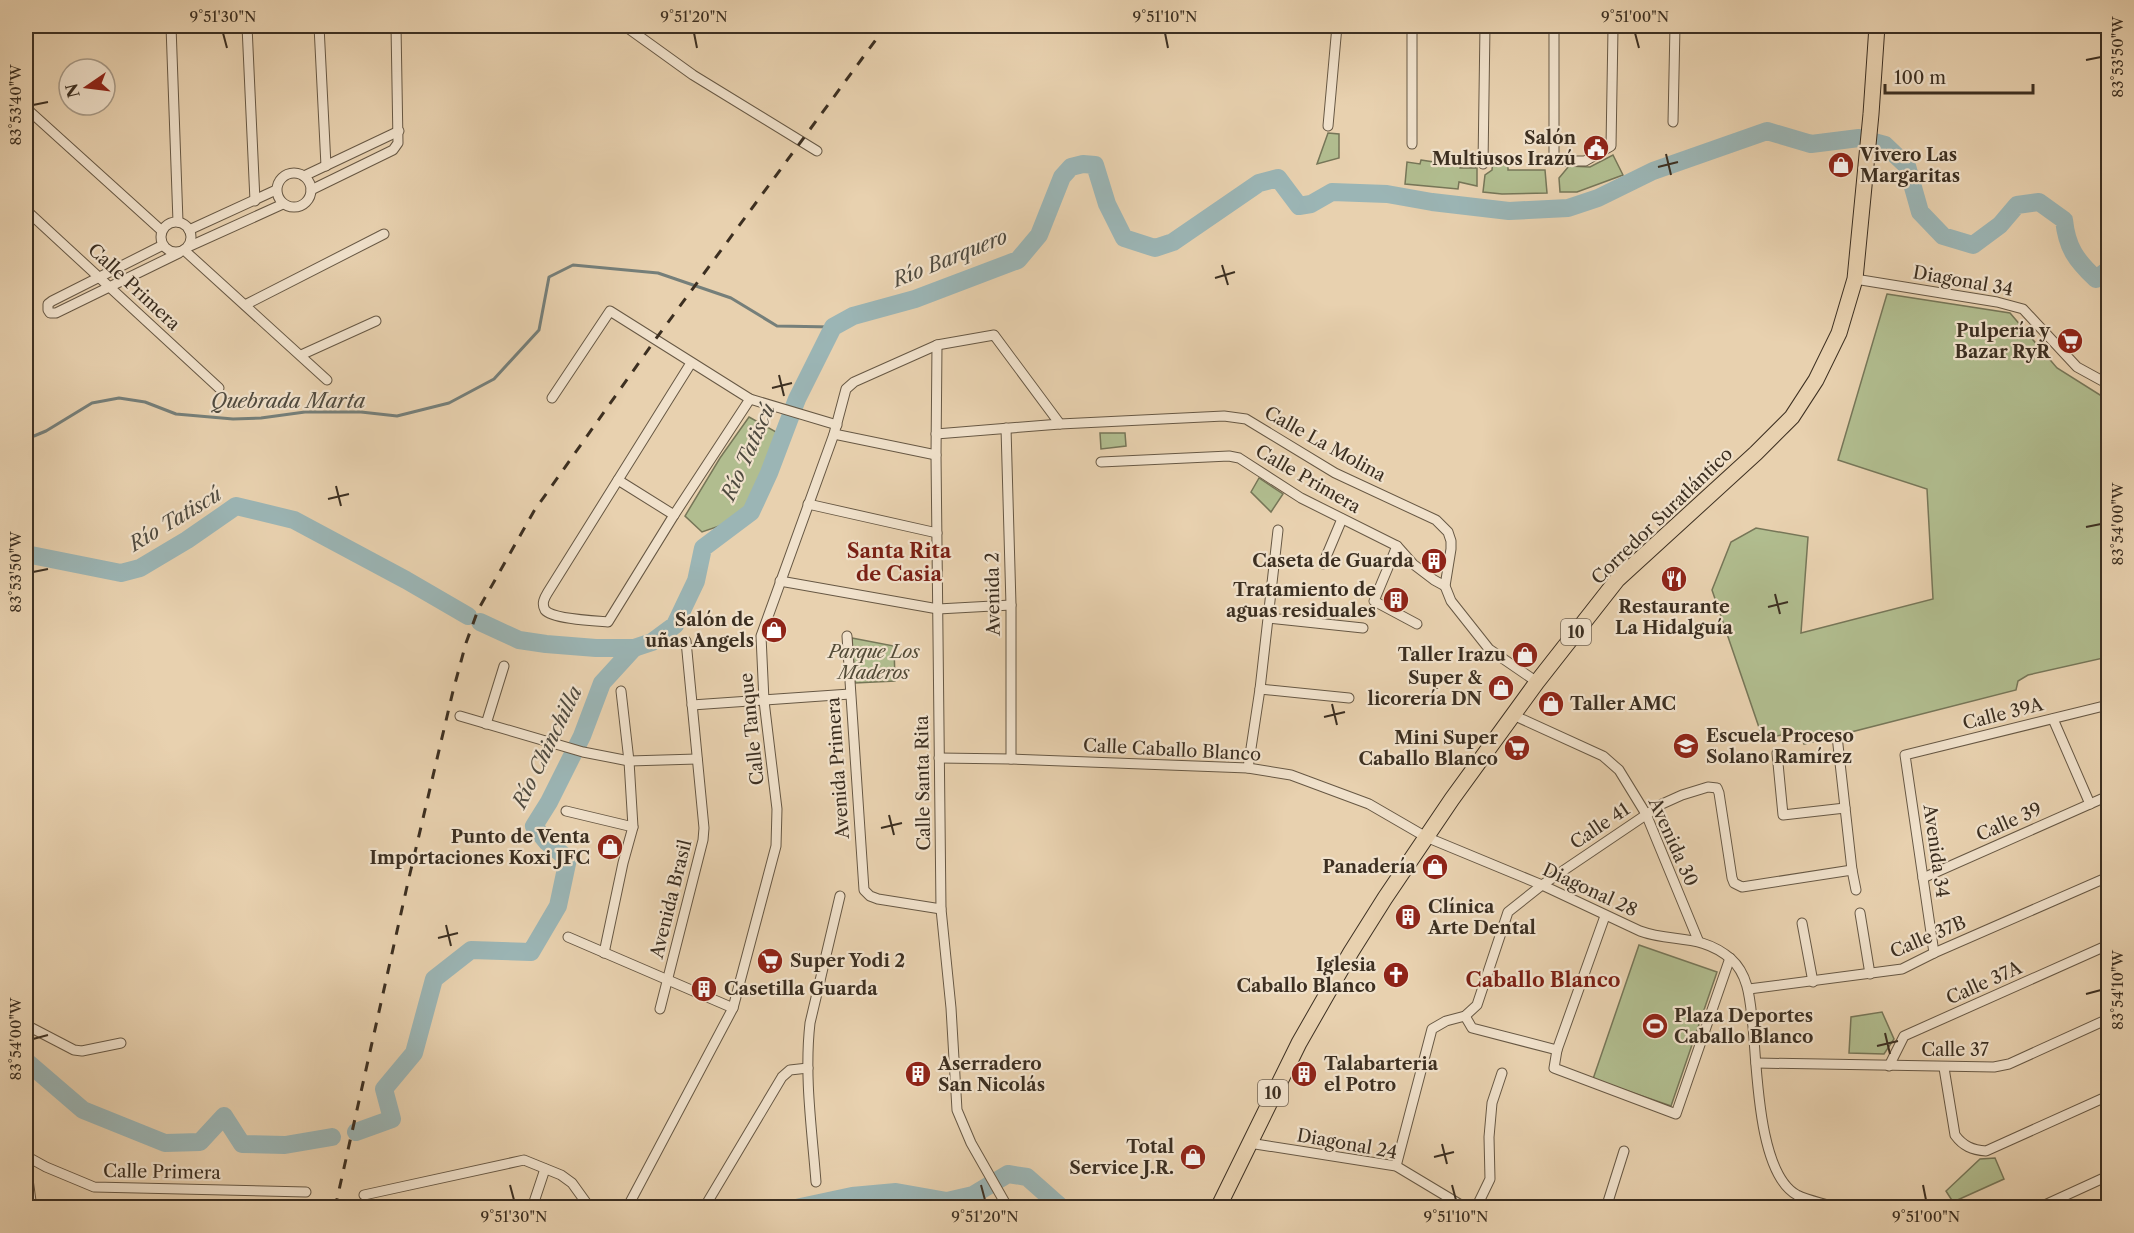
<svg xmlns="http://www.w3.org/2000/svg" width="2134" height="1233" viewBox="0 0 2134 1233" font-family="'Libre Caslon Text',serif">
	<style>
		.green { fill: #b1bd8f; stroke: #767658; stroke-width: 1.5 }
		.lines { fill: none; stroke-linecap: round; stroke-linejoin: round }
		.stream { stroke: #757f7a; stroke-width: 3 }
		.river { stroke: #9bb5b5; stroke-width: 18 }
		.minor-casing { stroke: #675844; stroke-width: 11 }
		.primary-casing { stroke: #3c2f21; stroke-width: 17 }
		.minor { stroke: #f0e1cb; stroke-width: 9 }
		.primary { stroke: #e8d1af; stroke-width: 15 }
		.rail { stroke: #3c2f21; stroke-width: 3; stroke-dasharray: 10 10; stroke-linecap: butt }
		.ticks { fill: none; stroke: #3c2f21; stroke-width: 2 }
		.labels { text-anchor: middle; stroke-width: 4.5; stroke-linejoin: round; paint-order: stroke }
		.shield { fill: #f0e1cb; stroke: #726454; stroke-width: 1.5 }
		.shield-label { font-size: 16px; font-weight: bold; fill: #3c2f21 }
		.poi-label { font-size: 18px; font-weight: bold; fill: #3c2f21; stroke: #f0e1cb; text-anchor: end }
		.street-label { font-size: 18px; fill: #3c2f21; stroke: #f0e1cb }
		.park-label { font-size: 18px; font-style: italic; fill: #534b37; stroke: #f0e1cb }
		.water-label { font-size: 20px; font-style: italic; fill: #4f4a3f; stroke: #f0e1cb }
		.neighbourhood-label { font-size: 20px; font-weight: bold; fill: #7a1f14; stroke: #f0e1cb }
		.neatline { fill: none; stroke: #3c2f21; stroke-width: 2 }
		.ticks-label { font-size: 15px; text-anchor: middle; fill: #3c2f21 }
	</style>
	<rect width="100%" height="100%" fill="#e8d1af"/>
	<filter id="stains"><feTurbulence type="fractalNoise" baseFrequency=".00333" numOctaves="4"/><feColorMatrix values="0 0 0 0 .2 0 0 0 0 .09 0 0 0 0 .02 0 0 0 .5 -.17"/></filter>
	<radialGradient id="worn" r=".72"><stop offset=".6" stop-color="#630" stop-opacity="0"/><stop offset="1" stop-color="#630" stop-opacity=".3"/></radialGradient>
	<g class="green">
		<path d="M1328,133L1339,134V158L1317,164Z"/>
		<path d="M1613,155L1623,175L1577,192H1560L1559,178L1569,166L1590,167Z"/>
		<path d="M1508,156V170H1545L1547,193L1502,194L1483,192L1485,175L1492,170L1493,158Z"/>
		<path d="M1421,160L1460,166V168H1477V186L1459,182L1458,189L1405,184L1407,162L1420,164Z"/>
		<path d="M1887,294L2010,313L2057,368L2108,400V657L2028,675L2018,681L2016,690L1804,744L1799,731L1763,739L1712,590L1731,542L1756,528L1808,537L1801,633L1933,599L1927,489L1838,460Z"/>
		<path d="M749,417L785,437L757,513L702,532L685,516L720,458Z"/>
		<path d="M1100,433H1125L1126,446L1101,449Z"/>
		<path d="M1259,478L1283,494L1271,512L1251,492Z"/>
		<path d="M852,638L894,646L895,681L855,683Z"/>
		<path d="M1639,945L1717,972L1671,1106L1593,1079Z"/>
		<path d="M1882,1012L1894,1039L1884,1054L1849,1053L1851,1017Z"/>
		<path d="M1995,1158L2004,1179L1953,1202L1946,1191L1980,1159Z"/>
	</g>
	<g class="lines">
		<path class="stream" d="M26,434L34,436L46,431L92,403L119,398L145,402L176,414L233,419L261,418L305,412H361L397,416L449,403L494,379L539,330L549,277L573,265L658,273L731,298L777,326L833,327"/>
		<g class="river">
			<path d="M26,554L121,573L140,568L187,540L236,506L294,520L406,580L468,616"/>
			<path d="M480,622L519,640L546,644L596,648H634L652,642L675,625L696,581L703,548L751,512L769,473L797,399L833,327L853,316L915,299L1018,260L1039,235L1062,177L1071,167L1083,164L1095,165L1107,204L1124,238L1155,248L1173,242L1259,183L1278,178L1299,206L1311,204L1332,192L1387,194L1432,202L1509,211L1568,208L1598,198L1653,171L1767,131L1811,144L1859,138L1885,145L1907,166L1920,212L1943,236L1973,245L2000,225L2017,205L2039,202L2064,220C2067,248 2076,260 2096,279L2108,270"/>
			<path d="M26,1061L83,1110L165,1143L200,1142L224,1116L242,1144L285,1145L332,1137"/>
			<path d="M356,1132L392,1119L384,1089L414,1053L434,979L471,950L531,952L558,906L568,859L547,842L534,826L549,802L582,736L602,683L634,648"/>
			<path d="M796,1208L852,1196L896,1192L947,1201L973,1195L1008,1174L1027,1177L1062,1208"/>
		</g>
		<g class="minor-casing">
			<g id="minor">
				<path d="M171,26L178,222"/>
				<path d="M247,26L255,201"/>
				<path d="M319,26L326,166"/>
				<path d="M625,26L693,75L817,151"/>
				<path d="M1554,26V161H1585L1611,146L1613,29"/>
				<path d="M26,35L28,26"/>
				<path d="M26,108L162,231"/>
				<path d="M1673,122L1675,26"/>
				<path d="M1328,126L1337,26"/>
				<path d="M1412,144V26"/>
				<path d="M1483,164L1485,26"/>
				<circle cx="294" cy="190" r="17"/>
				<path d="M304,176L399,131"/>
				<path d="M311,190L393,150L398,143L396,26"/>
				<path d="M26,210L219,388"/>
				<circle cx="176" cy="237" r="15"/>
				<path d="M189,230L276,190"/>
				<path d="M163,245L52,301L48,304V310L50,313H56L179,253"/>
				<path d="M188,247L283,204"/>
				<path d="M184,250L327,380"/>
				<path d="M1855,279L1997,302L2023,309L2077,367L2108,384"/>
				<path d="M245,305L384,234"/>
				<path d="M937,345L936,455L941,909L951,1008L957,1110L971,1143L1008,1208"/>
				<path d="M301,355L376,321"/>
				<path d="M691,363L548,592C545,597 541,603 545,610C552,619 596,621 608,622L674,515L750,399"/>
				<path d="M552,398L610,311L750,399L837,425"/>
				<path d="M1006,428L1011,605V759"/>
				<path d="M834,434L936,455"/>
				<path d="M936,434L1060,424"/>
				<path d="M1101,462L1229,456L1239,458L1301,498L1397,546L1413,564L1434,580L1445,586"/>
				<path d="M618,480L674,515"/>
				<path d="M808,504L937,533"/>
				<path d="M1397,546L1374,601L1417,624"/>
				<path d="M1323,564L1342,519"/>
				<path d="M780,581L938,609L1011,605"/>
				<path d="M1269,618L1363,628"/>
				<path d="M847,636L864,890L870,896L878,899L941,909"/>
				<path d="M1260,689L1349,698"/>
				<path d="M692,705L850,694"/>
				<path d="M1513,715L1603,756L1619,770L1646,814L1698,940"/>
				<path d="M460,716L583,752L629,761L697,759"/>
				<path d="M2053,719L2090,804"/>
				<path d="M486,724L504,666"/>
				<path d="M1837,736L1852,870L1856,890"/>
				<path d="M1777,753L1783,815L1845,808"/>
				<path d="M939,758L1011,759L1248,768L1291,775L1369,804L1426,837L1542,885L1640,931C1672,943 1701,933 1731,959C1750,976 1750,1003 1753,1027C1757,1068 1758,1174 1797,1195C1809,1201 1824,1203 1837,1208"/>
				<path d="M1248,768L1260,689L1278,530"/>
				<path d="M566,811L633,827"/>
				<path d="M1923,878L2108,796"/>
				<path d="M1860,913L1870,974"/>
				<path d="M1605,916L1557,1050L1554,1068L1676,1114L1730,958"/>
				<path d="M1802,923L1813,982"/>
				<path d="M568,937L733,1008"/>
				<path d="M604,953L623,863L633,827L629,761L621,691"/>
				<path d="M1934,953L1905,755L2108,705"/>
				<path d="M1749,989L1902,969L1934,953L2108,877"/>
				<path d="M660,1009L703,840L704,828L686,641"/>
				<path d="M1465,1016L1472,1028L1557,1050"/>
				<path d="M26,1025L74,1050L82,1051L121,1043"/>
				<path d="M1756,1063L1994,1067L2009,1064L2108,1019"/>
				<path d="M1889,1066L1904,1036L2108,945"/>
				<path d="M1944,1068L1955,1135C1963,1146 1972,1150 1986,1151L2108,1096"/>
				<path d="M1249,1143L1396,1166L1466,1208"/>
				<path d="M26,1156L46,1167L94,1187L306,1192"/>
				<path d="M26,1165L32,1208"/>
				<path d="M1396,1166L1432,1029L1446,1021L1465,1016L1477,1005L1508,912L1542,885L1662,804L1682,795L1708,787L1717,788L1719,793L1732,878L1734,883L1742,887L1852,870"/>
				<path d="M816,1182C812,1130 804,1076 810,1023L840,896"/>
				<path d="M364,1195L524,1160L561,1175L572,1183L590,1208"/>
				<path d="M532,1208L545,1169"/>
				<path d="M627,1208L733,1008L776,846L777,809L764,701L761,636L834,434L846,389L854,382L937,345L994,335L1060,424L1224,416L1246,419L1335,473L1436,520L1448,532L1451,541V549L1445,586L1451,601L1489,649L1537,682"/>
				<path d="M704,1208L782,1077L790,1070L808,1068"/>
				<path d="M1476,1208L1490,1179L1489,1137L1492,1103L1502,1073"/>
				<path d="M1606,1208L1624,1151"/>
				<path d="M2038,1208L2108,1176"/>
			</g>
		</g>
		<g class="primary-casing">
			<path id="primary" d="M1218,1208L1299,1043L1351,952L1385,898L1452,799L1537,682L1617,580L1756,453L1792,417L1816,380L1839,333L1855,279L1871,114L1877,26"/>
		</g>
		<use href="#minor" class="minor"/>
		<use href="#primary" class="primary"/>
		<path class="rail" d="M335,1208L408,882L453,691L466,643L478,610L534,511L655,340L886,26"/>
	</g>
	<path class="ticks" d="M223,33L227,48M694,33L697,48M1165,33L1168,48M1635,33L1639,48M2086,60L2101,57M33,105L48,102M1666,154L1671,175M1658,167L1678,162M1222,265L1228,285M1215,278L1235,272M779,375L784,396M772,388L792,383M336,486L341,506M328,499L349,494M2086,527L2101,524M33,572L48,569M1775,594L1780,614M1768,607L1788,602M1332,704L1337,725M1324,717L1345,712M889,815L894,835M881,828L902,823M446,925L451,946M438,938L458,933M2086,994L2101,990M1885,1033L1890,1054M33,1039L48,1035M1877,1046L1898,1041M1442,1144L1447,1164M1434,1157L1454,1152M510,1185L514,1200M981,1185L985,1200M1452,1185L1456,1200M1923,1185L1926,1200"/>
	<defs>
		<g id="civic-disc" transform="scale(1.35)"><circle r="9.5" fill="#8f2418" stroke="#f0e1cb"/><path d="M-.6-6.5H3V-4.5H.6V-3L4-1V1h2V6H-6V1h2V-1L-.6-3ZM-1.2 2.5V6h2.4V2.5Z" fill="#fff"/></g>
		<g id="shop-disc" transform="scale(1.35)"><circle r="9.5" fill="#8f2418" stroke="#f0e1cb"/><path d="M-5-2.5h2.3a2.7 3.5 0 0 1 5.4 0H5L5.5 6h-11ZM-1.5-2.5h3a1.5 2.3 0 0 0-3 0Z" fill="#fff"/></g>
		<g id="supermarket-disc" transform="scale(1.35)"><circle r="9.5" fill="#8f2418" stroke="#f0e1cb"/><path d="M-6-5.5h2.5l.6 2H6L4.5 2H-2.5L-4.4-4H-6ZM-1.5 3.2a1.3 1.3 0 1 0 .1 0ZM3 3.2a1.3 1.3 0 1 0 .1 0Z" fill="#fff"/></g>
		<g id="building-disc" transform="scale(1.35)"><circle r="9.5" fill="#8f2418" stroke="#f0e1cb"/><path d="M-4-6H4V6H1V3H-1V6H-4ZM-2.5-4.3h1.7v1.8h-1.7ZM.8-4.3h1.7v1.8H.8ZM-2.5-1h1.7V.8h-1.7ZM.8-1h1.7V.8H.8Z" fill="#fff"/></g>
		<g id="restaurant-disc" transform="scale(1.35)"><circle r="9.5" fill="#8f2418" stroke="#f0e1cb"/><path d="M-5-6h1v4h1v-4h1v4h1v-4h1v5L-1.5 .5V6h-2V.5L-5-1ZM5-6V6H3V1.5H1.5Q1.5-4 5-6Z" fill="#fff"/></g>
		<g id="school-disc" transform="scale(1.35)"><circle r="9.5" fill="#8f2418" stroke="#f0e1cb"/><path d="M0-5L7-2L0 1L-7-2ZM-4 1L0 2.5L4 1V4Q0 6-4 4Z" fill="#fff"/></g>
		<g id="church-disc" transform="scale(1.35)"><circle r="9.5" fill="#8f2418" stroke="#f0e1cb"/><path d="M-1.2-6h2.4v3.5h3.3v2.4h-3.3V6h-2.4V-.1h-3.3v-2.4h3.3Z" fill="#fff"/></g>
		<g id="stadium-disc" transform="scale(1.35)"><circle r="9.5" fill="#8f2418" stroke="#f0e1cb"/><path d="M0-5a6.5 5 0 1 0 0 10a6.5 5 0 1 0 0-10ZM-3.5-1.8h7v3.6h-7Z" fill="#fff"/></g>
	</defs>
	<g fill-rule="evenodd">
		<use href="#civic-disc" x="1596" y="148"/>
		<use href="#shop-disc" x="1841" y="165"/>
		<use href="#supermarket-disc" x="2070" y="341"/>
		<use href="#building-disc" x="1434" y="561"/>
		<use href="#restaurant-disc" x="1674" y="579"/>
		<use href="#building-disc" x="1396" y="600"/>
		<use href="#shop-disc" x="774" y="630"/>
		<use href="#shop-disc" x="1525" y="655"/>
		<use href="#shop-disc" x="1501" y="688"/>
		<use href="#shop-disc" x="1551" y="704"/>
		<use href="#school-disc" x="1686" y="746"/>
		<use href="#supermarket-disc" x="1517" y="748"/>
		<use href="#shop-disc" x="610" y="847"/>
		<use href="#shop-disc" x="1435" y="867"/>
		<use href="#building-disc" x="1408" y="917"/>
		<use href="#supermarket-disc" x="770" y="961"/>
		<use href="#church-disc" x="1396" y="975"/>
		<use href="#building-disc" x="704" y="989"/>
		<use href="#stadium-disc" x="1655" y="1026"/>
		<use href="#building-disc" x="918" y="1074"/>
		<use href="#building-disc" x="1304" y="1074"/>
		<use href="#shop-disc" x="1193" y="1157"/>
	</g>
	<g class="labels">
		<g class="shield">
			<rect x="1561" y="619" width="30" height="26" rx="4.5"/>
			<rect x="1258" y="1080" width="30" height="26" rx="4.5"/>
		</g>
		<g class="shield-label">
			<text x="1576" y="638">10</text>
			<text x="1273" y="1099">10</text>
		</g>
		<g class="poi-label">
			<text x="1576" y="144">Salón<tspan x="1576" dy="21">Multiusos Irazú</tspan></text>
			<text x="1860" y="161" text-anchor="start">Vivero Las<tspan x="1860" dy="21">Margaritas</tspan></text>
			<text x="2050" y="337">Pulpería y<tspan x="2050" dy="21">Bazar RyR</tspan></text>
			<text x="1414" y="567">Caseta de Guarda</text>
			<text x="1376" y="596">Tratamiento de<tspan x="1376" dy="21">aguas residuales</tspan></text>
			<text x="1674" y="613" text-anchor="middle">Restaurante<tspan x="1674" dy="21">La Hidalguía</tspan></text>
			<text x="754" y="626">Salón de<tspan x="754" dy="21">uñas Angels</tspan></text>
			<text x="1506" y="661">Taller Irazu</text>
			<text x="1482" y="684">Super &amp;<tspan x="1482" dy="21">licorería DN</tspan></text>
			<text x="1570" y="710" text-anchor="start">Taller AMC</text>
			<text x="1706" y="742" text-anchor="start">Escuela Proceso<tspan x="1706" dy="21">Solano Ramírez</tspan></text>
			<text x="1498" y="744">Mini Super<tspan x="1498" dy="21">Caballo Blanco</tspan></text>
			<text x="590" y="843">Punto de Venta<tspan x="590" dy="21">Importaciones Koxi JFC</tspan></text>
			<text x="1416" y="873">Panadería</text>
			<text x="1428" y="913" text-anchor="start">Clínica<tspan x="1428" dy="21">Arte Dental</tspan></text>
			<text x="790" y="967" text-anchor="start">Super Yodi 2</text>
			<text x="1376" y="971">Iglesia<tspan x="1376" dy="21">Caballo Blanco</tspan></text>
			<text x="724" y="995" text-anchor="start">Casetilla Guarda</text>
			<text x="1674" y="1022" text-anchor="start">Plaza Deportes<tspan x="1674" dy="21">Caballo Blanco</tspan></text>
			<text x="938" y="1070" text-anchor="start">Aserradero<tspan x="938" dy="21">San Nicolás</tspan></text>
			<text x="1324" y="1070" text-anchor="start">Talabarteria<tspan x="1324" dy="21">el Potro</tspan></text>
			<text x="1174" y="1153">Total<tspan x="1174" dy="21">Service J.R.</tspan></text>
		</g>
		<g class="street-label">
			<text transform="translate(1963 281) rotate(10)" y="6">Diagonal 34</text>
			<text transform="translate(134 287) rotate(43)" y="6">Calle Primera</text>
			<text transform="translate(1325 444) rotate(29)" y="6">Calle La Molina</text>
			<text transform="translate(1308 479) rotate(30)" y="6">Calle Primera</text>
			<text transform="translate(1662 516) rotate(-44)" y="6">Corredor Suratlántico</text>
			<text transform="translate(993 594) rotate(-91)" y="6">Avenida 2</text>
			<text transform="translate(2003 714) rotate(-14)" y="6">Calle 39A</text>
			<text transform="translate(752 729) rotate(-96)" y="6">Calle Tanque</text>
			<text transform="translate(1172 750) rotate(3)" y="6">Calle Caballo Blanco</text>
			<text transform="translate(838 768) rotate(-94)" y="6">Avenida Primera</text>
			<text transform="translate(923 783) rotate(-91)" y="6">Calle Santa Rita</text>
			<text transform="translate(2009 822) rotate(-24)" y="6">Calle 39</text>
			<text transform="translate(1600 826) rotate(-34)" y="6">Calle 41</text>
			<text transform="translate(1673 842) rotate(66)" y="6">Avenida 30</text>
			<text transform="translate(1936 851) rotate(82)" y="6">Avenida 34</text>
			<text transform="translate(1590 890) rotate(25)" y="6">Diagonal 28</text>
			<text transform="translate(671 899) rotate(-76)" y="6">Avenida Brasil</text>
			<text transform="translate(1928 937) rotate(-23)" y="6">Calle 37B</text>
			<text transform="translate(1984 983) rotate(-24)" y="6">Calle 37A</text>
			<text x="1955" y="1056">Calle 37</text>
			<text transform="translate(1347 1144) rotate(10)" y="6">Diagonal 24</text>
			<text transform="translate(162 1172) rotate(1)" y="6">Calle Primera</text>
		</g>
		<g class="park-label">
			<text x="874" y="658">Parque Los<tspan x="874" dy="21">Maderos</tspan></text>
		</g>
		<g class="water-label">
			<text transform="translate(950 258) rotate(-22)" y="7">Río Barquero</text>
			<text x="288" y="408">Quebrada Marta</text>
			<text transform="translate(748 452) rotate(-66)" y="7">Río Tatiscú</text>
			<text transform="translate(175 519) rotate(-31)" y="7">Río Tatiscú</text>
			<text transform="translate(547 747) rotate(-64)" y="7">Río Chinchilla</text>
		</g>
		<g class="neighbourhood-label">
			<text x="899" y="558">Santa Rita<tspan x="899" dy="23">de Casia</tspan></text>
			<text x="1543" y="987">Caballo Blanco</text>
		</g>
	</g>
	<rect width="2134" height="1233" fill="none" stroke="#e8d1af" stroke-width="66"/>
	<g transform="translate(87 87) rotate(256)"><circle r="28" fill="#f0e1cb" stroke="#a89a87" stroke-width="1.5"/>
	<path d="M0-4.5L10 22L0 15L-10 22Z" fill="#8f2418"/>
	<text y="-9" font-size="16" font-weight="bold" text-anchor="middle" fill="#3c2f21">N</text>
	</g>
	<path d="M1885 84v9h148v-9" fill="none" stroke="#3c2f21" stroke-width="3"/>
	<text x="1894" y="84" font-size="18" fill="#3c2f21" stroke="#f0e1cb" stroke-width="4.5" paint-order="stroke">100 m</text>
	<rect x="33" y="33" width="2068" height="1167" class="neatline"/>
	<g class="ticks-label">
		<text x="223" y="22">9°51'30"N</text>
		<text x="694" y="22">9°51'20"N</text>
		<text x="1165" y="22">9°51'10"N</text>
		<text x="1635" y="22">9°51'00"N</text>
		<text transform="translate(2118 57) rotate(-90)" y="5">83°53'50"W</text>
		<text transform="translate(16 105) rotate(-90)" y="5">83°53'40"W</text>
		<text transform="translate(2118 524) rotate(-90)" y="5">83°54'00"W</text>
		<text transform="translate(16 572) rotate(-90)" y="5">83°53'50"W</text>
		<text transform="translate(2118 990) rotate(-90)" y="5">83°54'10"W</text>
		<text transform="translate(16 1039) rotate(-90)" y="5">83°54'00"W</text>
		<text x="514" y="1222">9°51'30"N</text>
		<text x="985" y="1222">9°51'20"N</text>
		<text x="1456" y="1222">9°51'10"N</text>
		<text x="1926" y="1222">9°51'00"N</text>
	</g>
	<rect width="100%" height="100%" filter="url(#stains)"/>
	<rect width="100%" height="100%" fill="url(#worn)"/>
</svg>
